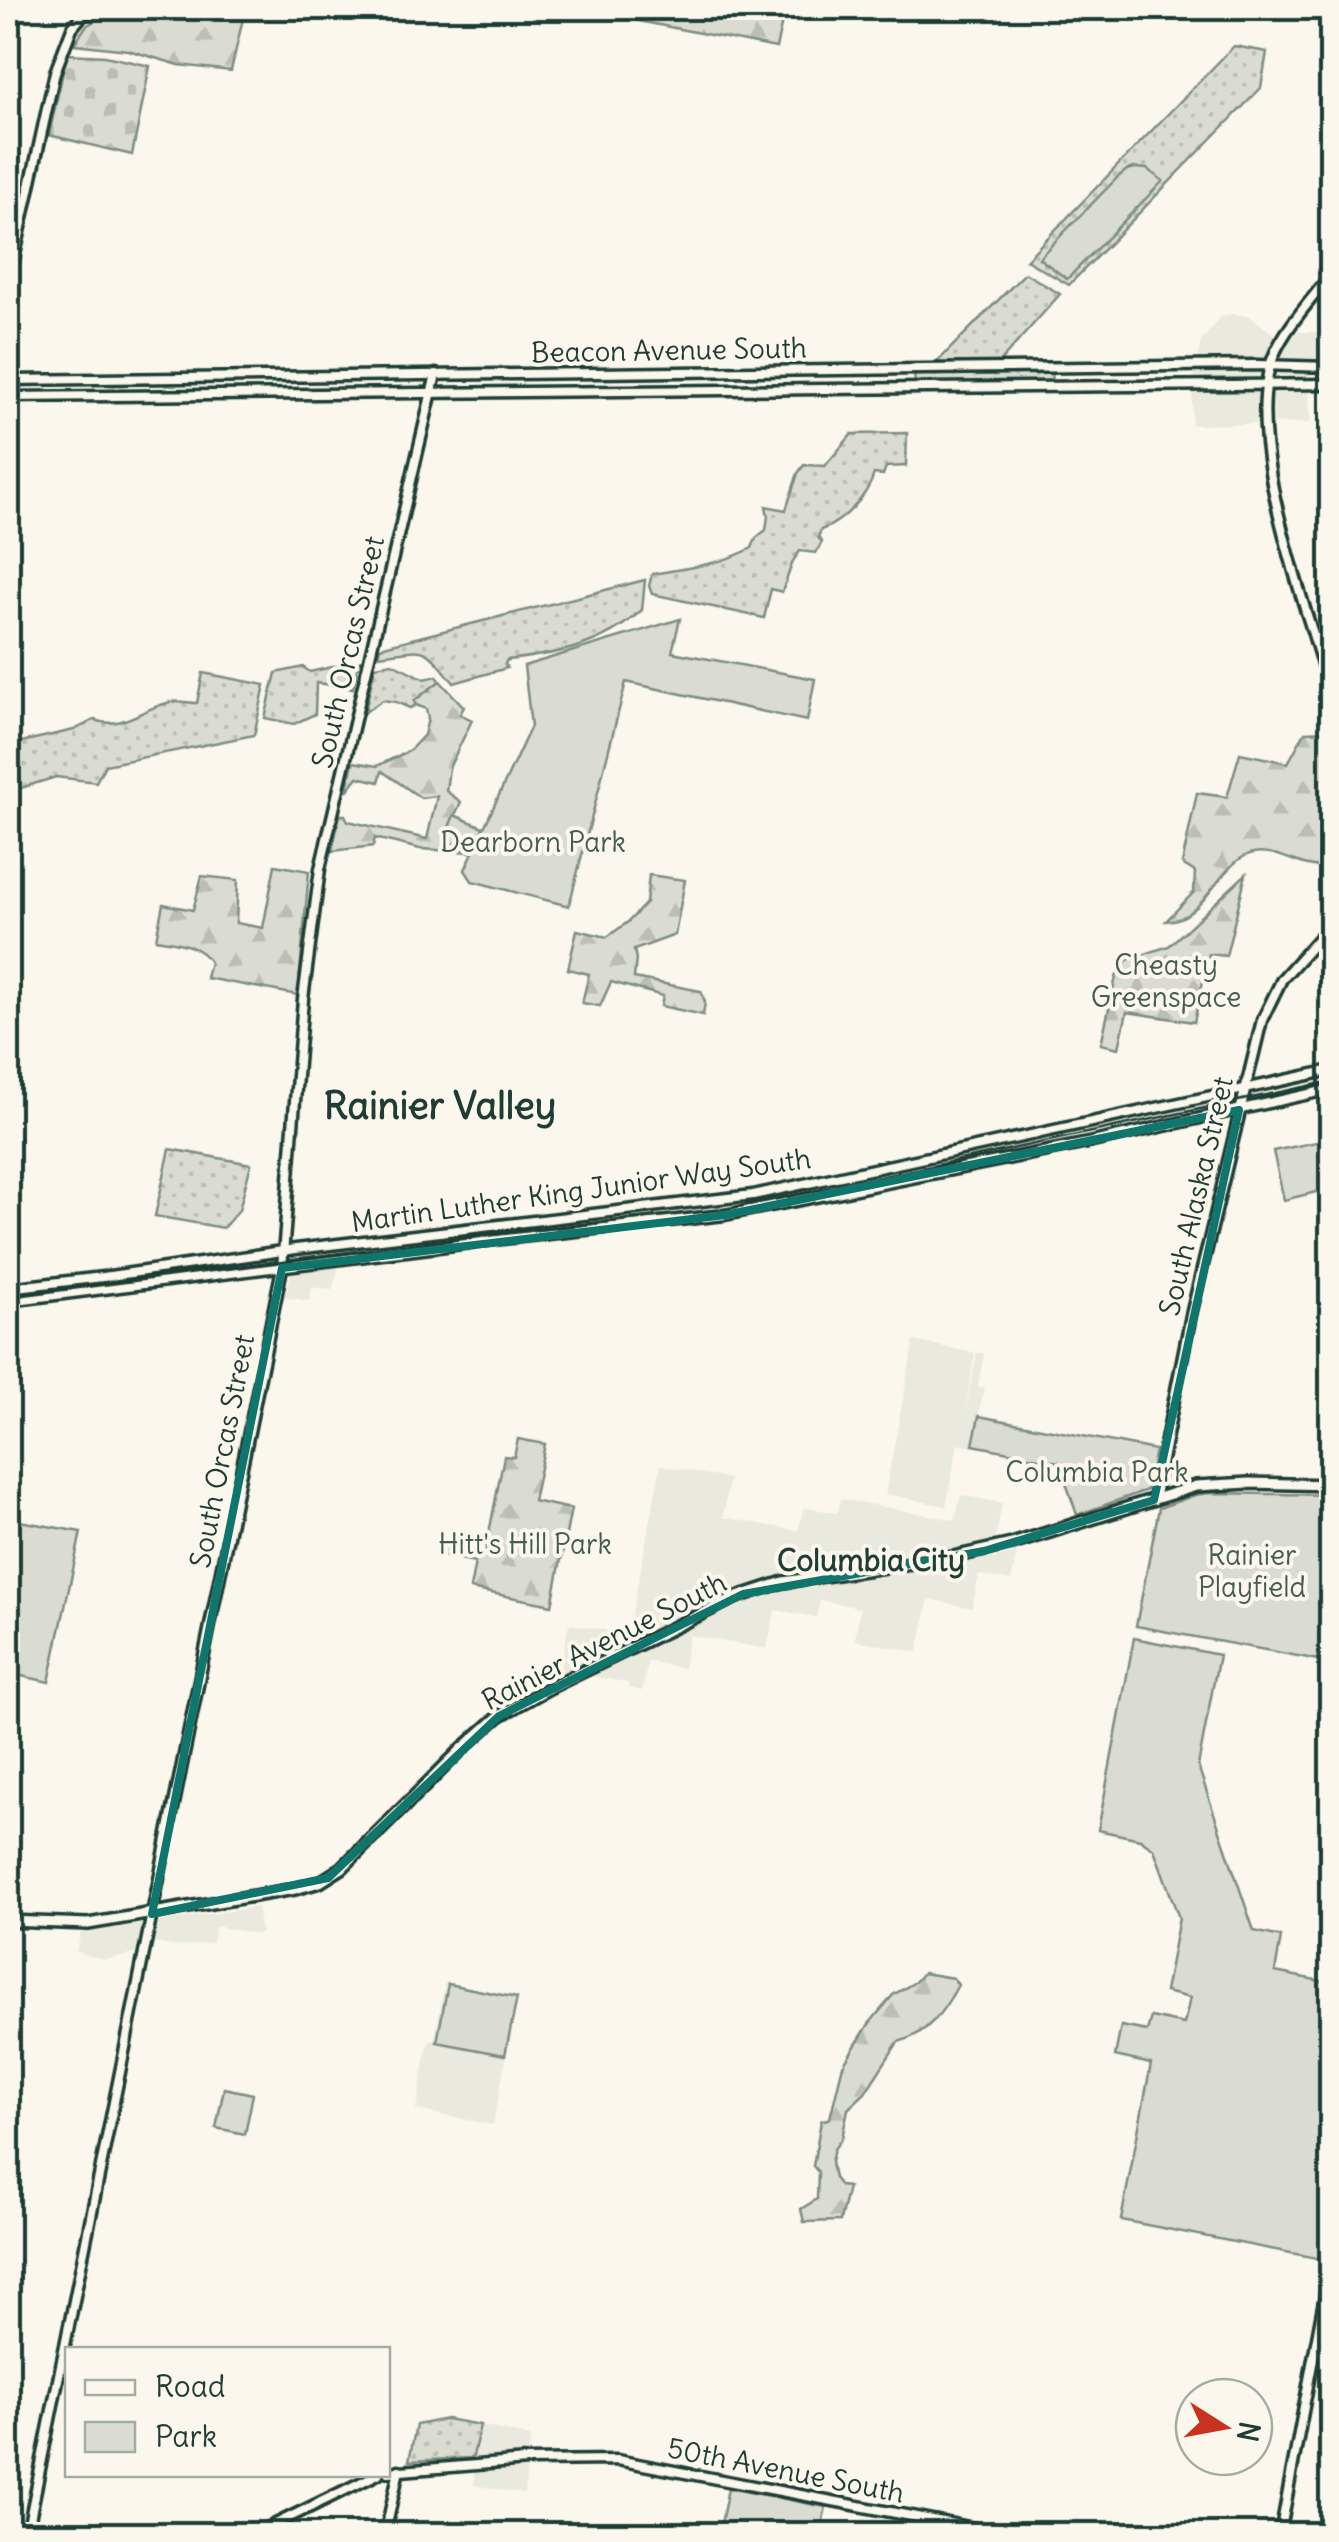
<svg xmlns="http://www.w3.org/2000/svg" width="1339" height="2542" viewBox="0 0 1339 2542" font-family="Delius,sans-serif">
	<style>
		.built { fill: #eae9de }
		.grass { fill: url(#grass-dots); stroke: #7d8c82; stroke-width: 2.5 }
		.forest { fill: url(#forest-firs); stroke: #7d8c82; stroke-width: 2.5 }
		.cemetery { fill: url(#cemetery-stones); stroke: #7d8c82; stroke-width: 2.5 }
		.green { fill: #dbdcd1; stroke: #7d8c82; stroke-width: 2.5 }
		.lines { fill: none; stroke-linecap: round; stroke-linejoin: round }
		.secondary-casing { stroke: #1f3d34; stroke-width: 15 }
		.primary-casing { stroke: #1f3d34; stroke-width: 16 }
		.secondary { stroke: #fbf7ec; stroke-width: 8 }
		.primary { stroke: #fbf7ec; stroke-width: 9 }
		.tram { stroke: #1f3d34; stroke-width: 2.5 }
		.marked { fill: none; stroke: #0f766e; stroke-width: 8; stroke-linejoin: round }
		.labels { text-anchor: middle; stroke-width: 8; stroke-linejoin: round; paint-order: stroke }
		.street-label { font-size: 28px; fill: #1f3d34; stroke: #fbf7ec }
		.park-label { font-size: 28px; fill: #455d53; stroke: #fbf7ec }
		.neighbourhood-label { font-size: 30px; font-weight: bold; fill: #1f3d34; stroke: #fbf7ec }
		.district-label { font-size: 38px; font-weight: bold; fill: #1f3d34; stroke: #fbf7ec }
	</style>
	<defs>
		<pattern id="grass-dots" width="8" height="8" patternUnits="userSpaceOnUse" patternTransform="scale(2.5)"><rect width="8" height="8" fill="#dbdcd1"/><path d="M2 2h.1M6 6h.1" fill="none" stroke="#bcbeb4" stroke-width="1.8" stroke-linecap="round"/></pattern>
		<pattern id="forest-firs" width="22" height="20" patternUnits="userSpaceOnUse" patternTransform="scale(2.5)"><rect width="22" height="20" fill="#dbdcd1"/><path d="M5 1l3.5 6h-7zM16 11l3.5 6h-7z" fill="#bcbeb4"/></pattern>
		<pattern id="cemetery-stones" width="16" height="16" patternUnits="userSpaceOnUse" patternTransform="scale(2.5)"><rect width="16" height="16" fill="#dbdcd1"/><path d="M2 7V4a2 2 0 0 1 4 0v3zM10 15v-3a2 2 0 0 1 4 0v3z" fill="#bcbeb4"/></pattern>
	</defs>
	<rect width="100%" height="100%" fill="#fbf7ec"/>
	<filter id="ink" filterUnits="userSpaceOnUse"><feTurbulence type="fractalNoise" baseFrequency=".01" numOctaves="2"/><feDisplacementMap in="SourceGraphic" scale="20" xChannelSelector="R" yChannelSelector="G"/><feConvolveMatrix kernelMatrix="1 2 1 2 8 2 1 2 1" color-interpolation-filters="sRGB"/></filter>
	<g filter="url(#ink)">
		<g class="built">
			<path d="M1232,314L1249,316L1287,344L1297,332H1320L1321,360L1309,361L1310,423L1192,425V391L1201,341L1221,317Z"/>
			<path d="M339,1267L332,1290L312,1287L309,1301L284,1297L291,1274Z"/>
			<path d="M914,1341L975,1353L964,1418L977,1353H984L978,1386L984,1388L977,1423L1005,1429L974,1443L973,1447L958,1444L946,1506L885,1494Z"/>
			<path d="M661,1465L729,1479L723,1517L798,1531L804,1507L837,1513L840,1499L955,1520L961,1495L1002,1503L992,1559L1017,1552L1011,1581L979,1575L972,1608L929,1599L918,1652L855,1640L860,1608L820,1600L816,1617L775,1610L767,1649L689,1635L683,1668L648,1661L642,1691L628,1688V1683L560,1670L569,1624L628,1634Z"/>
			<path d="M257,1907L261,1933L255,1934L216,1926L212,1943L180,1947L139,1941L135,1954L105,1960L76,1952L81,1933Z"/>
			<path d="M445,1983L518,1997L493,2125L416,2110L428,2044L435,2038Z"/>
			<path d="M480,2425L531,2437L524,2494L474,2485V2455Z"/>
		</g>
		<g class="grass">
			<path d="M1234,46L1267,52L1261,88L1069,285L1026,260Z"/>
			<path d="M1025,273L1060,294L998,364H935Z"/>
			<path d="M1052,370L1051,384L915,385L914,372Z"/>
			<path d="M907,433L906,466L886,467L883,475L874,474C867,497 843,522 821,530L818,537L822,542L816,553L800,551L793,561L782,592L771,589L764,618L652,594L649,586L652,574C686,568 721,565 752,548L756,538L766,530L768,516L766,506L786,510L798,473L804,465L825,466L852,434Z"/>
			<path d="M645,580L642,610C602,646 559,654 507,660L505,664L507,668L454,683C421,641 427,650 378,655L380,647Z"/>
			<path d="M359,661L353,688L316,683L315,714L294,724L265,718L276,673L303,667L310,672Z"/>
			<path d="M392,663L425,679L437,676L440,681L414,701L416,705L410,708L396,702L383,700L365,712L375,666Z"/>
			<path d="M203,673L265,685L254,735L105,765L96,782L56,777L8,792V745L74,730L94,720C124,731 144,706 172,702C179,700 189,703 197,703Z"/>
			<path d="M170,1149L251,1164L239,1210L223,1228L155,1216Z"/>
			<path d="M446,2419L480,2425L473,2456L470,2458L409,2461L416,2425Z"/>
		</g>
		<g class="forest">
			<path d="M117,8H249L244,14L231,71L179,65L128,50L74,44L86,26Z"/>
			<path d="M609,8H785L776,48L608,15Z"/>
			<path d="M440,681L464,707L460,714L472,720L449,768L446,791L461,802L444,840L472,852L420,849L375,838L373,846L332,851L340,815H345L348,821L427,839L437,796L421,798L382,771L379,782L358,777L347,791L353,762L377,766L409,751L424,735L428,719L426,709L416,705L414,701Z"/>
			<path d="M1325,731L1331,748V866C1303,873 1273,842 1245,856C1216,871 1202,921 1166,921L1194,892L1195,872L1182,864L1197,793L1227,797L1240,753L1288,763L1305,732Z"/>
			<path d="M275,865L309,871L298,995L206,978L210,962C198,943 176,943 156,939L163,904L193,910L202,876L238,880L236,923L263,928Z"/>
			<path d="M1246,874L1226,956L1209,954L1194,1022L1127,1012L1119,1048L1101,1044L1116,977L1127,960L1169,946Z"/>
			<path d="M649,875L685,880L675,935L634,950L636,959L634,978L701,991L705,1002L703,1015L661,1006L663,996L611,982L600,1006L582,1003L589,974L568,969L577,930L607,937L628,922L646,903Z"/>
			<path d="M518,1439L545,1444L533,1501L571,1509L552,1605L470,1589L475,1562L446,1556L448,1547L485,1554L504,1456L514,1457Z"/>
			<path d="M923,1973L953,1978L958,1985C944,2011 927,2035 898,2042L865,2093L848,2109L842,2138L834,2149L831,2162L834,2178L840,2186L848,2187L840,2221L804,2222L801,2209L817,2199L818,2172L813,2166L821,2121L830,2118L843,2065L869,2024L893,1995L915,1982Z"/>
		</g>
		<path class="cemetery" d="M67,54L105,56L150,66L132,155L49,135Z"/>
		<g class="green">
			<path d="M1135,168L1147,169L1163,181L1067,279L1039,258L1118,177L1127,170Z"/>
			<path d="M680,619L672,652L815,679L807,721L626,682L569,906L472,881L465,870L473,852L444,840L454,815L483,827L481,834L531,726L524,666Z"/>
			<path d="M1331,1139V1191L1324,1190L1284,1200L1273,1151Z"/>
			<path d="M979,1416L1155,1450L1147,1490L1077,1515L1059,1462L973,1445Z"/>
			<path d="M1209,1493L1331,1495V1597L1319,1660L1136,1626L1159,1508L1195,1495Z"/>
			<path d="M8,1519L81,1532L49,1682L8,1673Z"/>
			<path d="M1134,1638L1219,1655L1198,1766L1254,1931L1281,1937L1275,1972L1331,1983L1332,2212L1322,2259L1121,2220L1151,2064L1115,2056L1121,2026L1147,2031L1151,2017L1184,2024L1190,1998L1165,1992L1179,1918L1154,1849L1140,1839L1098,1830Z"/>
			<path d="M448,1984L517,1998L505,2055L437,2042Z"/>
			<path d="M224,2088L253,2094L245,2134L216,2128Z"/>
			<path d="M728,2488L826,2507L820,2534H719Z"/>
		</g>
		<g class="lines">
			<g class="secondary-casing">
				<g id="secondary">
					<path d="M1332,273C1313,298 1285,328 1274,355C1246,421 1286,546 1306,612C1315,639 1322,667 1332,693"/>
					<path d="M8,287L55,72L72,28L82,16L95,8"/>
					<path d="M8,380L1257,365L1332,367"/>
					<path d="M8,397L1332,384"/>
					<path d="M8,1288L103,1277L296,1249L753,1195L1332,1070"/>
					<path d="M8,1301L502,1239L725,1215L1088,1143L1332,1089"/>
					<path d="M1154,1500L1191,1315L1262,1020L1282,979L1332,923"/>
					<path d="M388,2472L527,2461L617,2460L1006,2534"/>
					<path d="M27,2534L282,1268L303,999L320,869L436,374"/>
					<path d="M255,2534L378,2474"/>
					<path d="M385,2534L399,2470"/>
					<path d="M1280,2534L1332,2258"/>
				</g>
			</g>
			<g class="primary-casing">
				<path id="primary" d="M8,1921L88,1924L295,1889L320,1882L342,1868L463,1748L499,1716L549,1688L734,1598L783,1582L953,1557L1012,1544L1196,1486L1249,1483L1332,1485"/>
			</g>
			<use href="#secondary" class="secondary"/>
			<use href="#primary" class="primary"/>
			<path class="tram" d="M8,1297L503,1234L733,1208L1332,1081"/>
		</g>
	</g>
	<path class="marked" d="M1239,1110L1154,1500L984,1551L743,1594L499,1716L328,1878L152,1914L282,1268L725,1215Z"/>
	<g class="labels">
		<g class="street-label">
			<text transform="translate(669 350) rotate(-1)" y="10">Beacon Avenue South</text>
			<text transform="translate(348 652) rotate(-77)" y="10">South Orcas Street</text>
			<text transform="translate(581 1190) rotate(-8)" y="10">Martin Luther King Junior Way South</text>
			<text transform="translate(1196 1196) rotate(-77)" y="10">South Alaska Street</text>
			<text transform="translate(222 1451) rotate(-79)" y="10">South Orcas Street</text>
			<text transform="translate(604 1641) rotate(-27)" y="10">Rainier Avenue South</text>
			<text transform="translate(786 2470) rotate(11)" y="10">50th Avenue South</text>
		</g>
		<g class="park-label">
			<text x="533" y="852">Dearborn Park</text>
			<text x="1166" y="975">Cheasty<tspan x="1166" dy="32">Greenspace</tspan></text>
			<text x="1097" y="1482">Columbia Park</text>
			<text x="525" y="1554">Hitt's Hill Park</text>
			<text x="1252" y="1565">Rainier<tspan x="1252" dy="32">Playfield</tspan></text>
		</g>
		<g class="neighbourhood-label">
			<text x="871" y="1571">Columbia City</text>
		</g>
		<g class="district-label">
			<text x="440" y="1119">Rainier Valley</text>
		</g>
	</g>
	<rect width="1339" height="2542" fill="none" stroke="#fbf7ec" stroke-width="40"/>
	<rect x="20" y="20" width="1299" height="2502" fill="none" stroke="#1f3d34" stroke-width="4" filter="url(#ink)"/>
	<rect x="65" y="2347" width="325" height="130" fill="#fbf7ec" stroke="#a3ada2" stroke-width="2.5"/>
	<rect x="85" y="2380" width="50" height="15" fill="#fbf7ec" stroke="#a3ada2" stroke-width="2.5"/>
	<text x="155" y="2397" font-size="30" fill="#1f3d34">Road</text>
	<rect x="85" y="2422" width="50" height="30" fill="#dbdcd1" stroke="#a3ada2" stroke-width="2.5"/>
	<text x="155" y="2447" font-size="30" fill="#1f3d34">Park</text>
	<g transform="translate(1224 2427) rotate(101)"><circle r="48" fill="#fbf7ec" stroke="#a3ada2" stroke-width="2.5"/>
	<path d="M0-8L18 38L0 25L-18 38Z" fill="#c8321e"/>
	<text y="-15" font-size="28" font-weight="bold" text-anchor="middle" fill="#1f3d34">N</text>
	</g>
</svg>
